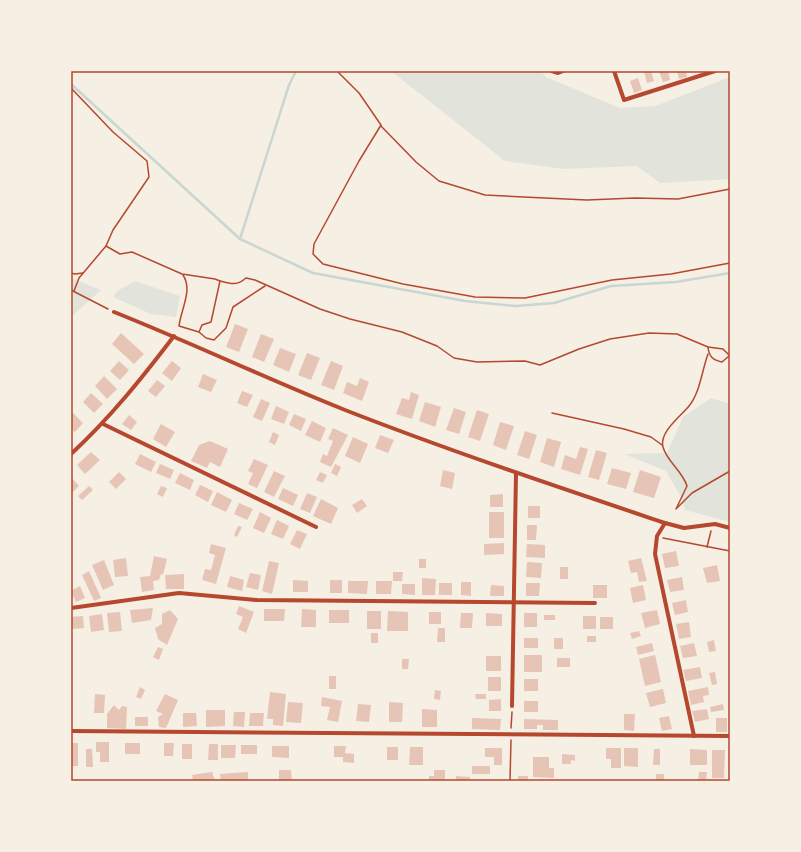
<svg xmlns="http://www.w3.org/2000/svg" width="801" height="852" viewBox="0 0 801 852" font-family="Quicksand,sans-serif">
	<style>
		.green { fill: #e2e4dc }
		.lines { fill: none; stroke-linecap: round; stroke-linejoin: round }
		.stream { stroke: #c9d6d2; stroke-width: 2.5 }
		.building { fill: #e6c5b7 }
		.path { stroke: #b5482f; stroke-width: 1.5 }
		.minor { stroke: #b5482f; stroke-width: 4 }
		.neatline { fill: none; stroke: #b5482f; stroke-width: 1.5 }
	</style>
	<rect width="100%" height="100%" fill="#f6efe4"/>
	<g class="green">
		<path d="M391,71H541L546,77L620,108L655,106L730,77V179L660,183L637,166L564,169L505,161Z"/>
		<path d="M71,278L101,290L71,317Z"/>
		<path d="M135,281L180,296L176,317L151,314L113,297L117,291Z"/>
		<path d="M711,398L730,404V522L685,510L681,497L666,471L624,454L667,453L683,417Z"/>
	</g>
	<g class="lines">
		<g class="stream">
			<path d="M71,84L240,239L313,273L465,301L516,306L554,303L611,286L676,282L730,273"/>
			<path d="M240,239L289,85L296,71"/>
		</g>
	</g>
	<g class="building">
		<path d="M644,71H651L654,81L647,83Z"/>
		<path d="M659,71H668L670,80L663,82Z"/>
		<path d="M677,71H686L687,77L679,79Z"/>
		<path d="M638,78L642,90L634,93L630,81Z"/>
		<path d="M235,324L248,329L239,352L226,347Z"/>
		<path d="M121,333L144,354L134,364L112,344Z"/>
		<path d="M261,334L274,339L264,362L252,357Z"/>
		<path d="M280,348L296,354L289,372L273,365Z"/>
		<path d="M307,353L320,358L311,380L298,375Z"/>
		<path d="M119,361L129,370L120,380L110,371Z"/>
		<path d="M172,361L181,368L172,381L162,373Z"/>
		<path d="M331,361L343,366L334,390L321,385Z"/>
		<path d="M203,374L217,380L211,392L198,387Z"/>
		<path d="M104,376L117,389L107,399L95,386Z"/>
		<path d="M360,378L369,382L362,401L343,393L347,382L357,386Z"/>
		<path d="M157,380L165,386L156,397L148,391Z"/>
		<path d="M242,391L253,395L247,407L237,403Z"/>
		<path d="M411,392L419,395L412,419L396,414L402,398L409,400Z"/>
		<path d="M91,393L103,404L94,413L83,402Z"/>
		<path d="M261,399L270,403L262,421L253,417Z"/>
		<path d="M425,402L441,407L435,427L419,421Z"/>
		<path d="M276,406L289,412L284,424L271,419Z"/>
		<path d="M454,408L466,412L459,434L446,430Z"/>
		<path d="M477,410L489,414L480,441L468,437Z"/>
		<path d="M71,411L83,423L75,432L71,429Z"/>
		<path d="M294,414L306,419L301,431L289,425Z"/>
		<path d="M129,415L137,422L131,430L122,424Z"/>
		<path d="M312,421L326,428L320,442L305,435Z"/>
		<path d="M500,422L514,426L506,450L493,445Z"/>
		<path d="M161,424L175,432L166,447L153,439Z"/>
		<path d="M333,428L348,435L331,467L320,462L323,454L327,456L333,441L328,439Z"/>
		<path d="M525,431L537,435L529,459L517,455Z"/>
		<path d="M273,432L279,435L275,445L269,442Z"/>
		<path d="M380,435L394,440L388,453L375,448Z"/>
		<path d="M353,437L368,444L360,463L345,456Z"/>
		<path d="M547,438L561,442L554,467L540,462Z"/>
		<path d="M210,441L228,449L220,467L210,462L207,468L191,461L199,445Z"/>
		<path d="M580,447L588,449L580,475L561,469L565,455L576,459Z"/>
		<path d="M596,450L607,453L599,480L588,477Z"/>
		<path d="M91,452L100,460L85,474L77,465Z"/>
		<path d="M140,454L156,462L151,472L135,464Z"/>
		<path d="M254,459L268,465L257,488L248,484L253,473L248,471Z"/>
		<path d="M160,464L174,470L170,479L156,473Z"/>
		<path d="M335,464L341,467L337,476L331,473Z"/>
		<path d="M612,468L631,473L626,489L607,484Z"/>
		<path d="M443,470L455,473L452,489L440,486Z"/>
		<path d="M640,470L661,477L654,498L633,492Z"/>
		<path d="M274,471L285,476L274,497L264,492Z"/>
		<path d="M119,472L126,479L116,489L109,482Z"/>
		<path d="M320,472L327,475L323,483L316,480Z"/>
		<path d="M180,473L194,480L190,490L175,483Z"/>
		<path d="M71,477L79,486L71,494Z"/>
		<path d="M200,485L213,491L208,502L195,495Z"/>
		<path d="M89,486L93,490L82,500L78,496Z"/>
		<path d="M161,486L167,488L163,497L157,494Z"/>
		<path d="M283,488L298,495L293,506L278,499Z"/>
		<path d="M217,492L232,500L226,512L211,505Z"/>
		<path d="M307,493L317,497L310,513L300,509Z"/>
		<path d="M503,494V507H490V495Z"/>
		<path d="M321,499L338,508L331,524L313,516Z"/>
		<path d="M362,499L367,506L357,513L352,505Z"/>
		<path d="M239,503L253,509L247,520L234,514Z"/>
		<rect x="528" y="506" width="12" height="12"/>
		<path d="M260,512L271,518L264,533L253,528Z"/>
		<rect x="489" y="512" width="15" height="26"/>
		<path d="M277,520L289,526L283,539L271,534Z"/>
		<path d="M527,525H537L536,540H527Z"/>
		<path d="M238,526L242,527L237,537L234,535Z"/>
		<path d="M297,530L307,534L300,549L290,544Z"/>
		<path d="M504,543V554L484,555V544Z"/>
		<path d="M211,544L226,548L216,584L202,580L205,569L211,570L215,555L209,553Z"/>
		<path d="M527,544L545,545V558L526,557Z"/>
		<path d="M676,551L679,566L665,568L662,554Z"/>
		<path d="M154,556L167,559L163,575L161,574L159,580L153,581L154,590L142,592L140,577L150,576Z"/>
		<path d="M126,558L128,576L115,577L113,560Z"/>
		<path d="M641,558L647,581L639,582L637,572L631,573L628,561Z"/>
		<rect x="419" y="559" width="7" height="9"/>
		<path d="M104,560L114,585L103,590L92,565Z"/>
		<path d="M269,561L279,563L272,594L262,591Z"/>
		<path d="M527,562L542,563L541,578L526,577Z"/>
		<path d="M717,565L720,581L707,583L703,568Z"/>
		<rect x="560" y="567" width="8" height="12"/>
		<path d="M89,571L101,598L94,601L82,575Z"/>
		<path d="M393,572H403L402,581H393Z"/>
		<path d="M250,573L261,575L258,590L246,587Z"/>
		<path d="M184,574V589H166L165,575Z"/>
		<path d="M230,576L244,580L242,591L227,587Z"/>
		<path d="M682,577L684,590L670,592L667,580Z"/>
		<path d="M422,578L436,579L435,595H422Z"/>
		<path d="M293,580L308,581V592H293Z"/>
		<rect x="330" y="580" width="12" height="13"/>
		<path d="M348,581H368L367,594L348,593Z"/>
		<path d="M376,581H392L391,594H376Z"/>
		<path d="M461,582H471V596L461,595Z"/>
		<rect x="439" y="583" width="13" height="12"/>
		<path d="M526,583H540L539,596H526Z"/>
		<path d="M402,584H415V595L402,594Z"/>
		<path d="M491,585L504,586V596H490Z"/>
		<rect x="593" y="585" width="14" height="13"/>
		<path d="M643,585L646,600L633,603L630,588Z"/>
		<path d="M80,586L85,598L76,602L71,591Z"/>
		<path d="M686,600L688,612L675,615L672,603Z"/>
		<path d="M239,606L254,612L246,633L238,629L243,617L236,614Z"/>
		<path d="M153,608L151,620L132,623L130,610Z"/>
		<path d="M264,609H285L284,621H264Z"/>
		<path d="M302,609L316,610V627H301Z"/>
		<path d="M170,610L178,619L167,645L158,639L155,628L162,624V614Z"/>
		<rect x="329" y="610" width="20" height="13"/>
		<path d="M657,610L660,624L645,628L641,613Z"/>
		<rect x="367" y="611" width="14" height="18"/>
		<path d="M388,611L408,612V631H387Z"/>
		<path d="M120,612L122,631L109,632L107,613Z"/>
		<rect x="429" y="612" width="12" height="12"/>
		<path d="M461,613H473L472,628H460Z"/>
		<path d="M486,613L502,614V626H486Z"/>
		<rect x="524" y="613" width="13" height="14"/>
		<path d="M102,614L104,630L91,632L89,616Z"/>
		<rect x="544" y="615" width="11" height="5"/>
		<path d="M83,616L84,628L72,629L71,617Z"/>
		<rect x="583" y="616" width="13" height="13"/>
		<rect x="600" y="617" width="13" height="12"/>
		<path d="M689,622L691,637L679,639L676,624Z"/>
		<path d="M438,628H445V642H437Z"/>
		<path d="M639,631L641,636L632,639L630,633Z"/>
		<rect x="371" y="633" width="7" height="10"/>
		<rect x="587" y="636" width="9" height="6"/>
		<rect x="524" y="638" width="14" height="10"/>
		<rect x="554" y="638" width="9" height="11"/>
		<path d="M714,640L716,651L709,652L707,642Z"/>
		<path d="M652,643L654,651L638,655L636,647Z"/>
		<path d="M694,643L697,656L683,658L680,646Z"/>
		<path d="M158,647L163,649L159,660L153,657Z"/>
		<rect x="524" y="655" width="18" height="17"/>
		<path d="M655,655L661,682L645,686L639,659Z"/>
		<rect x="486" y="656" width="15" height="15"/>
		<rect x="557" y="658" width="13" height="9"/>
		<path d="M402,659H409L408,669H402Z"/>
		<path d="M700,667L702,678L686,681L683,670Z"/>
		<path d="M715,672L717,684L712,685L709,673Z"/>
		<rect x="329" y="676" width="7" height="13"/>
		<rect x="488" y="677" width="13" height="14"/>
		<rect x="524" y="679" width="14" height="12"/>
		<path d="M140,687L145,690L141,699L136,697Z"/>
		<path d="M708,687L709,695L703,696L704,702L691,705L688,691Z"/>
		<path d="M663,689L666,703L650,707L646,693Z"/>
		<path d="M435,690L441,691L440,700L434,699Z"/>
		<path d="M270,692L286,694L283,726L273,725V719H267Z"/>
		<path d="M95,694L105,695L104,713H94Z"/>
		<path d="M165,694L178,700L166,728L159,727L158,717L163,714L156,711Z"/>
		<path d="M475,694H486V699H476Z"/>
		<path d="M322,697L342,701L338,722L327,720L330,707L321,706Z"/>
		<path d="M501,699V711H489V700Z"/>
		<rect x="524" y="701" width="14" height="11"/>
		<path d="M288,702L303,703L301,723L286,722Z"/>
		<path d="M389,702L403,703L402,722H389Z"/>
		<path d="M358,704L371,705L369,722L356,721Z"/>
		<path d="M723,704L724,710L711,712L710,707Z"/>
		<path d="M114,705L119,710L122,706L127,707L126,729L107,728V714Z"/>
		<path d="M422,709L437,710V727H422Z"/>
		<path d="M707,709L709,719L695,722L692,711Z"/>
		<path d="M206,710H225V726L206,727Z"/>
		<path d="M234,712H245L244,727L233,726Z"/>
		<path d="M183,713H196L197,726L183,727Z"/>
		<path d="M250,713H264L263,726H249Z"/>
		<path d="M624,714H635L634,731L624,730Z"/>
		<path d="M669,716L672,729L662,731L659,718Z"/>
		<rect x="135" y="717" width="13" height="9"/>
		<path d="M472,718L501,719L500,730L472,729Z"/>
		<rect x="716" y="718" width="11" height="14"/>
		<path d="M524,719L558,720V730H543V725H537V729H524Z"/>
		<path d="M96,742H109V762H100V752H96Z"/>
		<rect x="71" y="743" width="7" height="23"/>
		<rect x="125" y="743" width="15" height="11"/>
		<path d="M164,743H174L173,756H164Z"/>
		<rect x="182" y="744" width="10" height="15"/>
		<path d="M209,744H218V760H208Z"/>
		<path d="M221,745H236L235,758H221Z"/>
		<rect x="241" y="745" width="16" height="9"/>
		<path d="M272,746H289V758L272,757Z"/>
		<path d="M334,746H346L345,753L354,754V763L343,762V757H334Z"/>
		<rect x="387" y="747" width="11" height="13"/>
		<path d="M410,747H423V765H409Z"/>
		<path d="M485,748H502V765H494V757H485Z"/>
		<path d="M606,748H621V768H611V759H606Z"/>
		<path d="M624,748H638V767L624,766Z"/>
		<path d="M86,749H92L93,767H86Z"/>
		<path d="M654,749H660V765H653Z"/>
		<path d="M690,749L707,750V765H690Z"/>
		<path d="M712,750H725L724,778H712Z"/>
		<path d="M562,754L575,755V761L571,760V764H562Z"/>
		<path d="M533,757H549V768H554V778L533,777Z"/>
		<rect x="472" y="766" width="18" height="8"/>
		<path d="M279,770H291L292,781H279Z"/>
		<path d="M434,770H445V781H429V776H434Z"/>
		<path d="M212,772L215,781H193L192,775Z"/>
		<path d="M248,772V781H221L220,774Z"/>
		<path d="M699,772H707L706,781H698Z"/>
		<rect x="656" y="774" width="8" height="7"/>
		<path d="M456,776L470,777V781H456Z"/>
		<rect x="518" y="776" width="10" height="5"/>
	</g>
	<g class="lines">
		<g class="path">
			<path d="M337,71L359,93L381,125L359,161L314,244L313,254L323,264L403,284L475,297L525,298L612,280L671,274L730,263"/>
			<path d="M71,88L113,132L147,161L149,177L113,230L106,246L79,278L74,291"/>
			<path d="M381,126L416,162L439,181L485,195L587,200L635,198L678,199L730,189"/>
			<path d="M106,246L120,254L132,252L182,274L215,279L220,281L211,322L202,325L199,332"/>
			<path d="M71,273L75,274L83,273"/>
			<path d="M183,275C193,290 181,309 179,326L199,332L206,338L214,340L226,328L233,307L265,286"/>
			<path d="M220,281C231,284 237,286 246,278L255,280L320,309L350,319L402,332L437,346L454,358L477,362L525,361L540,365L579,349L610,339L649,333L677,334L708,347L723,349L730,356"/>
			<path d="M71,290L108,309"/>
			<path d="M708,347C709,357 713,360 722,362L729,356"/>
			<path d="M552,413L624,429L651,437L662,445"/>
			<path d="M677,508L692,493L730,471"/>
			<path d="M676,509L687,486C682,470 667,462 663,447C659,432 681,416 689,406C700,393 702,370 708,354"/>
			<path d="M663,538L730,551"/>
			<path d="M707,547L711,531"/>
			<path d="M511,728L512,712"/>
			<path d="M510,781L511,740"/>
		</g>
		<g class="minor">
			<path d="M552,71L558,73L563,71"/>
			<path d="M614,71L624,100L715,71"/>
			<path d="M114,312C192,343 267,379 345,410C450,451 558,487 665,523L684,528L715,524L730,528"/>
			<path d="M103,424L316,527"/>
			<path d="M71,454C110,418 142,378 174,336"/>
			<path d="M665,523L657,536L655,554L694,736"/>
			<path d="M71,608L179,593L257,600L595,603"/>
			<path d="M512,706L516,473"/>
			<path d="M71,731L730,736"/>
		</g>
	</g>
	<rect width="801" height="852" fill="none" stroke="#f6efe4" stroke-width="144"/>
	<rect x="72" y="72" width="657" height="708" class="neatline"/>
</svg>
